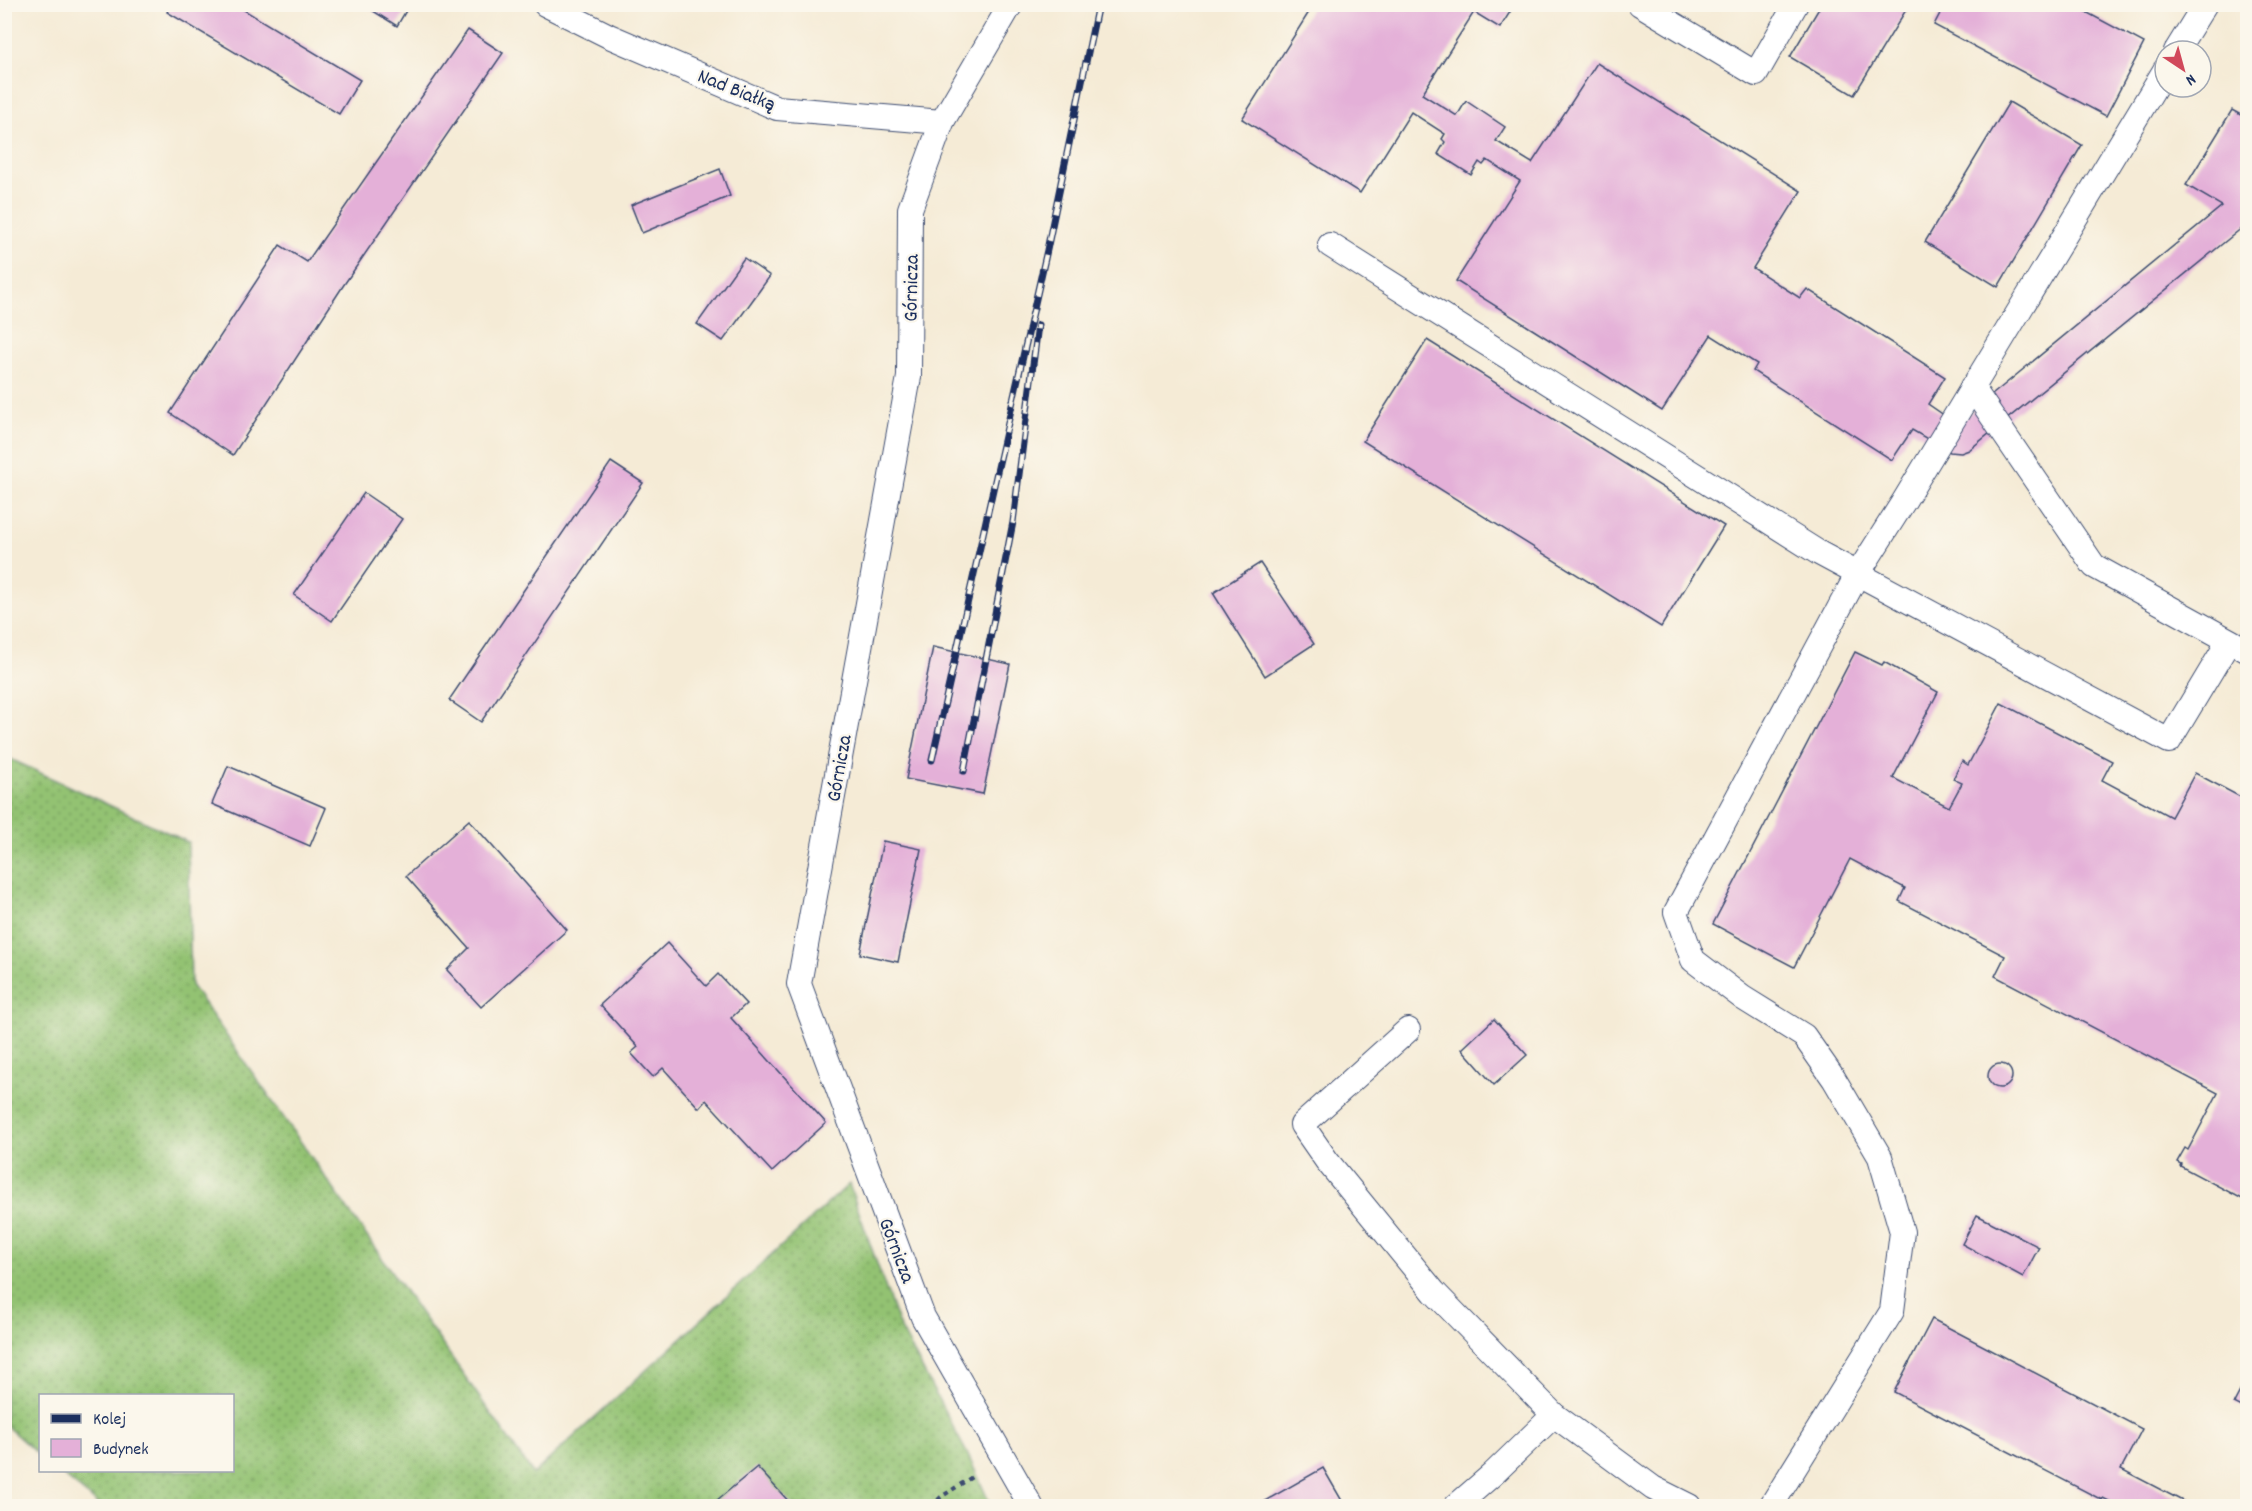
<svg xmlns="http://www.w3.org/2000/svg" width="2252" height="1511" viewBox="0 0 2252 1511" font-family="Dekko,sans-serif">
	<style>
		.grass { fill: url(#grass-dots); stroke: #577868; stroke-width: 1.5 }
		.building { fill: #e4b0d8 }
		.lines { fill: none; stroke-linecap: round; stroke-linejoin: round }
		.service-casing { stroke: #3c4b70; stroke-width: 26 }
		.path { stroke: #3c4b70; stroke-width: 4; stroke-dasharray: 4.5 4.5; stroke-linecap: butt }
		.service { stroke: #fff; stroke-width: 24 }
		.rail-casing { stroke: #1b2f5e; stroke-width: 7 }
		.rail { stroke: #fbf7ec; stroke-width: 4.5; stroke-dasharray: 14; stroke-linecap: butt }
		.labels { text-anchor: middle; stroke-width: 4.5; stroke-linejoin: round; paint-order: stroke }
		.street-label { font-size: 21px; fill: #1b2f5e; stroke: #fbf7ec }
	</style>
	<defs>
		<pattern id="grass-dots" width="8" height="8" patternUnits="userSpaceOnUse" patternTransform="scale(1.5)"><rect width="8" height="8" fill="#93c272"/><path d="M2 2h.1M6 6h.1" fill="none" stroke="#779e61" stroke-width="1.8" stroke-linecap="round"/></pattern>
	</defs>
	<rect width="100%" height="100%" fill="#fbf7ec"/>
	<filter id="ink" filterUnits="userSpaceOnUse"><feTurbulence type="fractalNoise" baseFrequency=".0167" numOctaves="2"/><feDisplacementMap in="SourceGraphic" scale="12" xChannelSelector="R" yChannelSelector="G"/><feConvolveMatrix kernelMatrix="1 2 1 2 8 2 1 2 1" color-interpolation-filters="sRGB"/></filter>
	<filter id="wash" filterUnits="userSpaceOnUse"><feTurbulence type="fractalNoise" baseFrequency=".008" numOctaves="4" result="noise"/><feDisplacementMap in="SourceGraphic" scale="24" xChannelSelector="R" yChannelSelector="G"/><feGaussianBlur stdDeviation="1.35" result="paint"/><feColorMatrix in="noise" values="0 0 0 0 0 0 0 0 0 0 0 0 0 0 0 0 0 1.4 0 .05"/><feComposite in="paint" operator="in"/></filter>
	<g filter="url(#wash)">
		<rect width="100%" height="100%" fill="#f5ebd6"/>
		<path class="grass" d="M4,756L188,842L191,985L533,1474L849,1184L898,1323L968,1455L991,1506H100L58,1471L232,1470V1396H40V1456L5,1425Z"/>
		<g id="blocks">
			<g class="building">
				<path d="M171,4H234L360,80L339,114L167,12Z"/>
				<path d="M362,4H410L397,26Z"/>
				<path d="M1314,4H1515L1500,28L1474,12L1422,94L1457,116L1466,101L1505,127L1496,141L1532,163L1597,63L1801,191L1753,268L1800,298L1807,289L1945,377L1928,404L1954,422H1959L2222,206L2186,185L2232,110L2248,119V223L1969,450L1961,453L1950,452L1912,430L1892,460L1753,371L1757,364L1711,335L1662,411L1456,281L1520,181L1487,160L1483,165L1479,162L1471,175L1438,154L1445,142L1442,139L1445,134L1411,112L1360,193L1242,119Z"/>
				<path d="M1945,4H2071L2144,43L2106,116L1934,25Z"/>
				<path d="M1821,5H1909L1854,95L1790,57Z"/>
				<path d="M468,30L503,53L343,286L233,455L170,413L280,245L307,262Z"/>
				<path d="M2009,102L2082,145L1998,287L1925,242Z"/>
				<path d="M720,169L730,196L642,233L631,205Z"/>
				<path d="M744,258L770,276L723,341L697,324Z"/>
				<path d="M1427,340L1724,526L1661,627L1363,441Z"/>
				<path d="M611,462L643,483L481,722L449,700Z"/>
				<path d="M364,493L402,519L332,621L294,595Z"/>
				<path d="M1260,563L1314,644L1265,676L1213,593Z"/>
				<path d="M933,647L1010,664L983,794L906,779Z"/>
				<path d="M1855,652L1882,665L1884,662L1938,692L1893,778L1949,807L1962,783L1953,779L1962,761L1968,765L2001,703L2112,761L2102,780L2171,817L2195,773L2248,801V1202L2180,1166L2181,1164L2177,1162L2185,1148L2188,1150L2218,1093L1995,976L2005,956L1899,901L1905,888L1850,859L1794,967L1713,924Z"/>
				<path d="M228,766L326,808L310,846L212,804Z"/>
				<path d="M469,820L567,930L481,1007L447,970L469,948L406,876Z"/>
				<path d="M883,841L921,849L898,962L860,954Z"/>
				<path d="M667,943L706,986L718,974L746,1004L731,1018L826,1123L772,1172L706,1100L699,1108L663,1068L653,1077L631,1053L638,1047L600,1005Z"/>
				<path d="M1494,1019L1527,1055L1494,1085L1462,1049Z"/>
				<circle cx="2000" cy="1076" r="12"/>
				<path d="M1977,1215L2039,1247L2023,1277L1962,1244Z"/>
				<path d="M1932,1319L2142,1429L2121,1469L2192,1506H2119L2103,1498L2102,1500L1894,1392Z"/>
				<path d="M2248,1376V1410L2234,1403Z"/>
				<path d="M757,1467L793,1506H721L716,1501Z"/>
				<path d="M1323,1468L1345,1506H1256Z"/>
			</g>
		</g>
	</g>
	<g filter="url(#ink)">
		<use href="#blocks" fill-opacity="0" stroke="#3c4b70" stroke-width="1.5"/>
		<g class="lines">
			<g class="service-casing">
				<g id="service">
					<path d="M545,4L609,36L777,108L942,122"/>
					<path d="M1011,4L942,122L910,209L909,377L799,984L923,1317L1031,1506"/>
					<path d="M1640,4L1756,74L1796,4"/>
					<path d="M2176,51L2205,4"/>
					<path d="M1330,245L1819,553L2169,741L2229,641"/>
					<path d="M1972,387L2094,566L2248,651"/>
					<path d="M1408,1030L1302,1125L1327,1161L1434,1292L1554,1415L1653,1488L1689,1506"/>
					<path d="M1456,1506L1493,1474L1554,1415"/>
					<path d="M1771,1506L1892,1311L1902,1232L1880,1157L1834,1079L1804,1036L1743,998L1693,960L1676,912L1857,575L1904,501L2165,70"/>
				</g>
			</g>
			<path class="path" d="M931,1506L941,1497L975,1475"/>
			<use href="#service" class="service"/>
			<g class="rail-casing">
				<g id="rail">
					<path d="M932,760L1047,250L1098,4"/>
					<path d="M964,771L1013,522L1038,325"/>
				</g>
			</g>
			<use href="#rail" class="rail"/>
		</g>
	</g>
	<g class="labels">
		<g class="street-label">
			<text transform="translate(737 89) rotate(22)" y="7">Nad Białką</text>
			<text transform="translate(910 288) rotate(-89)" y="7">Górnicza</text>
			<text transform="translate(838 768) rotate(-80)" y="7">Górnicza</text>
			<text transform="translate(898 1250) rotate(69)" y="7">Górnicza</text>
		</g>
	</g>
	<rect width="2252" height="1511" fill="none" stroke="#fbf7ec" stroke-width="24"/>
	<rect x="39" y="1394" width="195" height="78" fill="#fbf7ec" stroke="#a1a7b3" stroke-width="1.5"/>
	<rect x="51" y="1414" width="30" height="9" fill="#1b2f5e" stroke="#a1a7b3" stroke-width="1.5"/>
	<text x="93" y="1424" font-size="18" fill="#1b2f5e">Kolej</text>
	<rect x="51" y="1439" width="30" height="18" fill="#e4b0d8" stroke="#a1a7b3" stroke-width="1.5"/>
	<text x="93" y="1454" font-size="18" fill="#1b2f5e">Budynek</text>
	<g transform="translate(2183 69) rotate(144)"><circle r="28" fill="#fbf7ec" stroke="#a1a7b3" stroke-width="1.5"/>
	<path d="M0-4.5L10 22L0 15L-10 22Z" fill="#d1495b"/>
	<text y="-9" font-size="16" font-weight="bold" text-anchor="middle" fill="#1b2f5e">N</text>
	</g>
</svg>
